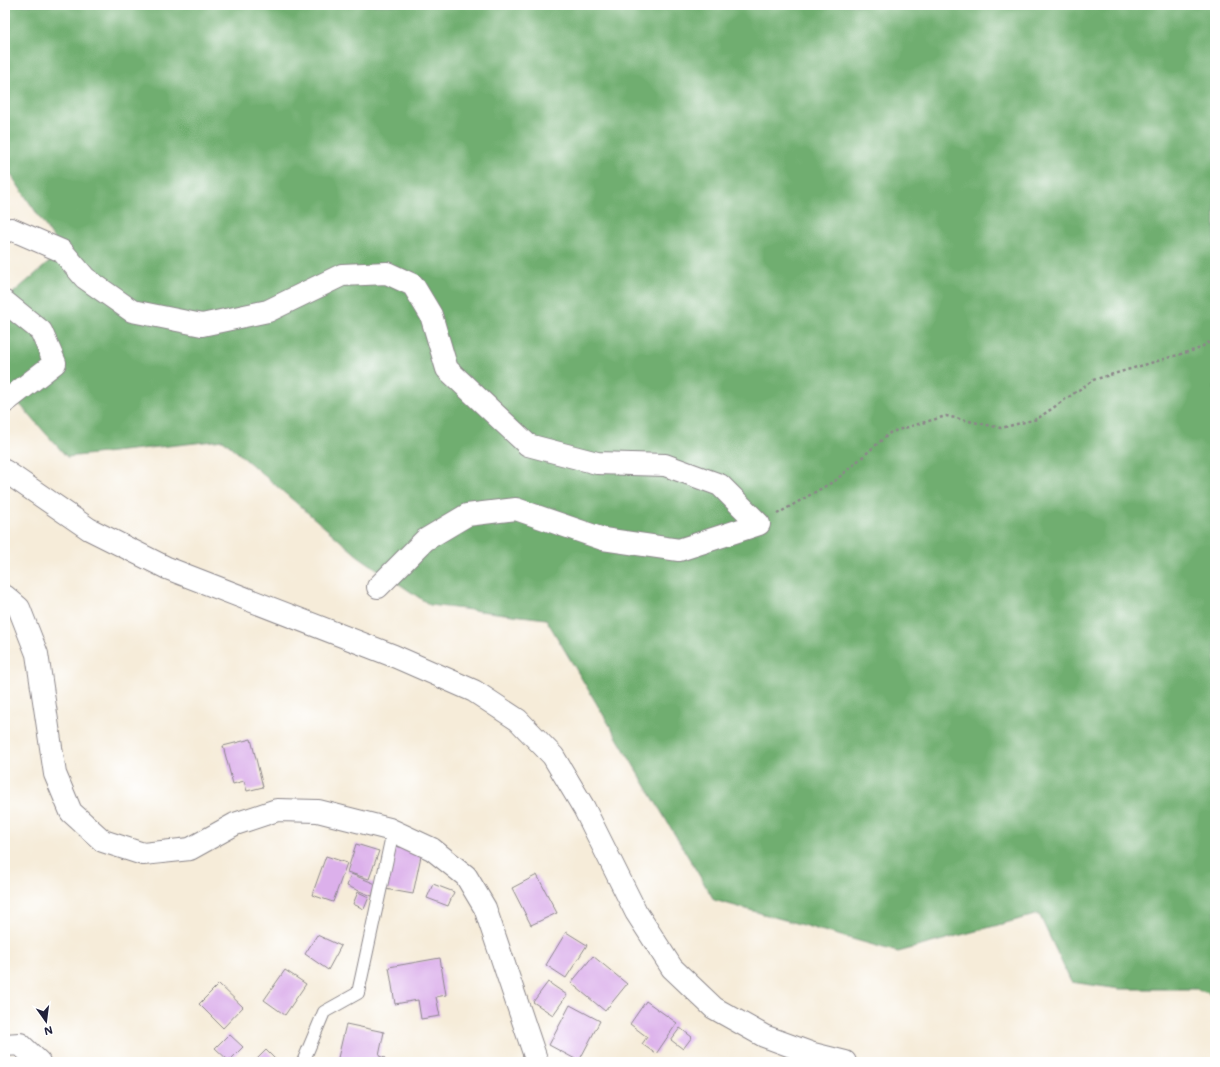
<svg xmlns="http://www.w3.org/2000/svg" width="1220" height="1067" viewBox="0 0 1220 1067" font-family="Mali,sans-serif">
	<style>
		.forest { fill: #6fae70; stroke: #486856 }
		.building { fill: #dcb0eb }
		.lines { fill: none; stroke-linecap: round; stroke-linejoin: round }
		.lane-casing { stroke: #8c878a; stroke-width: 14 }
		.street-casing { stroke: #8c878a; stroke-width: 24 }
		.secondary-casing { stroke: #8c878a; stroke-width: 24 }
		.path { stroke: #8c878a; stroke-width: 2.5; stroke-dasharray: 3 3; stroke-linecap: butt }
		.lane { stroke: #fff; stroke-width: 12 }
		.street { stroke: #fff; stroke-width: 22 }
		.secondary { stroke: #fff; stroke-width: 22 }
	</style>
	<rect width="100%" height="100%" fill="#fff"/>
	<filter id="ink" filterUnits="userSpaceOnUse"><feTurbulence type="fractalNoise" baseFrequency=".025" numOctaves="2"/><feDisplacementMap in="SourceGraphic" scale="8" xChannelSelector="R" yChannelSelector="G"/><feConvolveMatrix kernelMatrix="1 2 1 2 8 2 1 2 1" color-interpolation-filters="sRGB"/></filter>
	<filter id="wash" filterUnits="userSpaceOnUse"><feTurbulence type="fractalNoise" baseFrequency=".012" numOctaves="4" result="noise"/><feDisplacementMap in="SourceGraphic" scale="16" xChannelSelector="R" yChannelSelector="G"/><feGaussianBlur stdDeviation="0.9" result="paint"/><feColorMatrix in="noise" values="0 0 0 0 0 0 0 0 0 0 0 0 0 0 0 0 0 1.4 0 .05"/><feComposite in="paint" operator="in"/></filter>
	<g filter="url(#wash)">
		<rect width="100%" height="100%" fill="#f6ecd9"/>
		<path class="forest" d="M5,5H1215V996L1197,989H1120L1071,982L1039,914L898,952L714,900L546,619L430,605L358,556L223,440L67,457L5,388V300L62,251L5,166Z"/>
		<g id="blocks">
			<g class="building">
				<path d="M251,739L263,787L247,791L244,781L233,784L223,746Z"/>
				<path d="M356,844L379,851L369,879L347,872Z"/>
				<path d="M394,846L422,851L413,894L385,889Z"/>
				<path d="M326,856L347,863L333,902L312,895Z"/>
				<path d="M351,874L376,884L372,896L347,886Z"/>
				<path d="M537,875L557,913L531,925L512,888Z"/>
				<path d="M433,884L454,892L448,906L427,898Z"/>
				<path d="M358,892L369,897L364,909L353,904Z"/>
				<path d="M566,932L587,945L566,978L546,965Z"/>
				<path d="M317,935L341,946L328,970L305,954Z"/>
				<path d="M593,956L627,984L605,1011L571,983Z"/>
				<path d="M440,958L446,995L436,997L440,1016L421,1019L418,1000L395,1004L389,967Z"/>
				<path d="M285,970L306,984L285,1015L264,1000Z"/>
				<path d="M548,982L567,995L553,1015L533,1002Z"/>
				<path d="M219,984L243,1007L223,1028L199,1004Z"/>
				<path d="M646,1001L677,1023L656,1054L642,1044L647,1037L630,1024Z"/>
				<path d="M570,1005L600,1021L579,1061L549,1045Z"/>
				<path d="M346,1024L384,1032L379,1056L385,1058L384,1062H337Z"/>
				<path d="M680,1028L692,1037L683,1049L671,1040Z"/>
				<path d="M229,1034L243,1047L229,1061L215,1048Z"/>
				<path d="M266,1050L278,1062H254Z"/>
			</g>
		</g>
	</g>
	<g filter="url(#ink)">
		<use href="#blocks" fill-opacity="0" stroke="#8c878a" stroke-width="1"/>
		<g class="lines">
			<g class="lane-casing">
				<path id="lane" d="M303,1062L324,1012L358,993L393,831"/>
			</g>
			<g class="street-casing">
				<g id="street">
					<path d="M5,232L11,229L62,251L85,278L132,311L202,325L268,311L342,275L387,273L413,285L431,315L447,369L528,445L597,463L665,465L720,485L759,524L679,550L603,539L516,509L467,515L425,540L378,587"/>
					<path d="M5,302L41,331L55,363L5,402"/>
					<path d="M5,596L19,608L37,654L55,774L71,812L103,841L143,854L190,849L235,824L277,810L318,811L389,829L432,849L466,876L485,908L537,1062"/>
					<path d="M5,1045L20,1044L39,1062"/>
				</g>
			</g>
			<g class="secondary-casing">
				<path id="secondary" d="M5,471L89,529L167,568L394,656L474,691L518,720L553,756L584,808L636,912L672,968L714,1008L764,1036L813,1054L845,1062"/>
			</g>
			<path class="path" d="M777,514L836,480L891,432L946,416L1001,428L1037,419L1093,380L1198,349L1213,340L1215,336"/>
			<use href="#lane" class="lane"/>
			<use href="#street" class="street"/>
			<use href="#secondary" class="secondary"/>
		</g>
	</g>
	<rect width="1220" height="1067" fill="none" stroke="#fff" stroke-width="20"/>
	<g transform="translate(46 1021) rotate(166)" stroke="#ffffff" stroke-width="3" paint-order="stroke">
	<path d="M0-3L7 15L0 10L-7 15Z" fill="#22223b"/>
	<text y="-6" font-size="11" font-weight="bold" text-anchor="middle" fill="#22223b">N</text>
	</g>
</svg>
